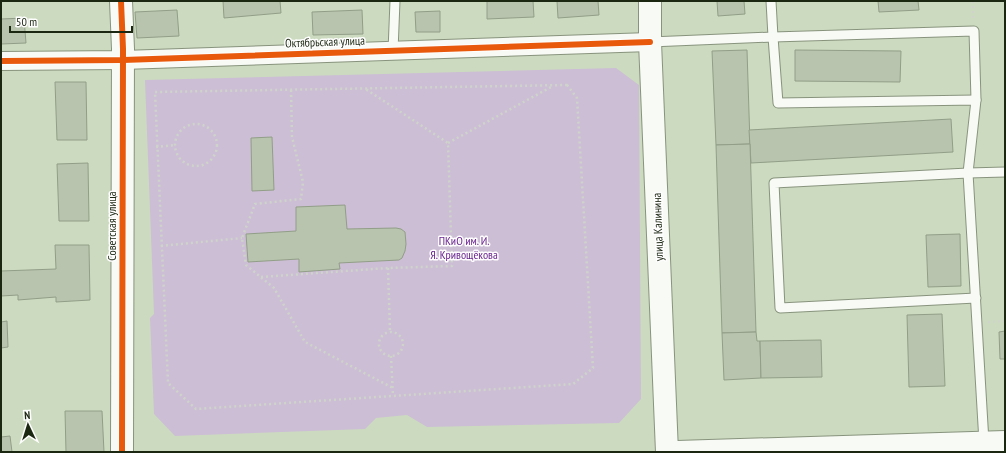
<svg xmlns="http://www.w3.org/2000/svg" width="1006" height="453" viewBox="0 0 1006 453" font-family="'PT Sans Narrow',sans-serif">
	<style>
		.green { fill: #ccbed5 }
		.building { fill: #b8c4ad; stroke: #929e88 }
		.lines { fill: none; stroke-linecap: round; stroke-linejoin: round }
		.service-casing { stroke: #88937d; stroke-width: 11 }
		.minor-casing { stroke: #88937d; stroke-width: 20 }
		.tertiary-casing { stroke: #88937d; stroke-width: 24 }
		.secondary-casing { stroke: #88937d; stroke-width: 24 }
		.path { stroke: #cfd4cb; stroke-width: 2.5; stroke-dasharray: 2 3; stroke-linecap: butt }
		.service { stroke: #f7faf5; stroke-width: 9 }
		.minor { stroke: #f7faf5; stroke-width: 18 }
		.tertiary { stroke: #f7faf5; stroke-width: 22 }
		.secondary { stroke: #f7faf5; stroke-width: 22 }
		.cycleway-casing { stroke: #fefefe; stroke-width: 8 }
		.cycleway { stroke: #e8590c; stroke-width: 6 }
		.labels { text-anchor: middle; stroke-width: 3; stroke-linejoin: round; paint-order: stroke }
		.street-label { font-size: 12px; fill: #1c2712; stroke: #fefefe }
		.park-label { font-size: 12px; fill: #6b2691; stroke: #fefefe }
	</style>
	<rect width="100%" height="100%" fill="#ccdbbf"/>
	<path class="green" d="M616,68L639,85L641,399L619,423L427,427L407,415L376,418L365,429L175,436L154,414L150,318L154,314L145,80Z"/>
	<g class="building">
		<path d="M223,1H280L281,13L224,18Z"/>
		<path d="M487,1H533L534,17L487,19Z"/>
		<path d="M557,1H598L599,15L558,18Z"/>
		<path d="M717,1H744L745,14L718,16Z"/>
		<path d="M878,1H918L919,10L879,12Z"/>
		<path d="M177,10L179,36L137,38L135,12Z"/>
		<path d="M362,10L363,34L313,35L312,12Z"/>
		<path d="M440,11V32H416L415,12Z"/>
		<path d="M24,18L26,43L1,44V19Z"/>
		<path d="M747,50L750,144L716,145L712,51Z"/>
		<path d="M795,50L901,51L900,82L795,81Z"/>
		<path d="M55,82H86L87,140H57Z"/>
		<path d="M951,119L953,152L751,163L749,130Z"/>
		<path d="M272,137L274,190L252,191L251,138Z"/>
		<path d="M750,144L756,332L722,333L716,145Z"/>
		<path d="M88,163L89,221H59L57,164Z"/>
		<path d="M345,205L347,229L396,228L401,229L405,232L406,244L405,251L402,258L399,260L339,263L340,269L299,272V259L248,262L246,234L296,231V207Z"/>
		<path d="M960,234L961,286L928,287L926,235Z"/>
		<path d="M55,245H89L90,300L56,302V297L18,300V295L1,296V271L56,269Z"/>
		<path d="M942,314L945,386L909,387L907,315Z"/>
		<path d="M7,321L8,347L1,348V322Z"/>
		<path d="M1005,331V359H1000L999,332Z"/>
		<path d="M756,332L757,341H760L761,378L724,380L722,333Z"/>
		<path d="M821,340L822,377L761,378L760,341Z"/>
		<path d="M65,411H102L104,452H66Z"/>
		<path d="M10,436L12,452H1V437Z"/>
	</g>
	<g class="lines">
		<g class="service-casing">
			<g id="service">
				<path d="M771,1L773,37L974,31L976,100"/>
				<path d="M650,42L773,37L778,103L976,100L968,173L984,442"/>
				<path d="M393,51L395,1"/>
				<path d="M976,298L780,308L774,183L968,173L1005,172"/>
			</g>
		</g>
		<g class="minor-casing">
			<path id="minor" d="M1,61L123,60L650,42"/>
		</g>
		<g class="tertiary-casing">
			<g id="tertiary">
				<path d="M121,1L123,49L122,452"/>
				<path d="M677,452L1005,442"/>
			</g>
		</g>
		<g class="secondary-casing">
			<path id="secondary" d="M650,1V42L667,452"/>
		</g>
		<g class="path">
			<path d="M973,1V20"/>
			<path d="M567,85L577,98L593,368L573,384L196,409L168,383L155,92Z"/>
			<path d="M291,90L292,137L303,182L301,199L255,204L242,238L246,265L274,288L305,342L393,388"/>
			<circle cx="196" cy="145" r="21"/>
			<path d="M448,143L553,86"/>
			<path d="M156,147L175,145"/>
			<path d="M161,246L242,238"/>
			<path d="M388,268L390,332"/>
			<path d="M261,277L388,268L452,266L448,143L364,88"/>
			<path d="M988,322L1005,321"/>
			<circle cx="391" cy="344" r="12"/>
			<path d="M391,356L393,396"/>
		</g>
		<use href="#service" class="service"/>
		<use href="#minor" class="minor"/>
		<use href="#tertiary" class="tertiary"/>
		<use href="#secondary" class="secondary"/>
		<g class="cycleway-casing">
			<g id="cycleway">
				<path d="M121,1L123,49L122,452"/>
				<path d="M1,61L123,60L650,42"/>
			</g>
		</g>
		<use href="#cycleway" class="cycleway"/>
	</g>
	<g class="labels">
		<g class="street-label">
			<text transform="translate(325 42) rotate(-2)" y="4">Октябрьская улица</text>
			<text transform="translate(112 226) rotate(-90)" y="4">Советская улица</text>
			<text transform="translate(658 227) rotate(-92)" y="4">улица Калинина</text>
		</g>
		<g class="park-label">
			<text x="464" y="245">ПКиО им. И.<tspan x="464" dy="14">Я. Кривощёкова</tspan></text>
		</g>
	</g>
	<rect width="1006" height="453" fill="none" stroke="#1c2712" stroke-width="4"/>
	<g transform="translate(28 425) rotate(356)" stroke="#fefefe" stroke-width="3" paint-order="stroke">
	<path d="M0-3L7 15L0 10L-7 15Z" fill="#1c2712"/>
	<text y="-6" font-size="11" font-weight="bold" text-anchor="middle" fill="#1c2712">N</text>
	</g>
	<path d="M10 26v6h122v-6" fill="none" stroke="#1c2712" stroke-width="2"/>
	<text x="16" y="26" font-size="12" fill="#1c2712" stroke="#fefefe" stroke-width="3" paint-order="stroke">50 m</text>
</svg>
